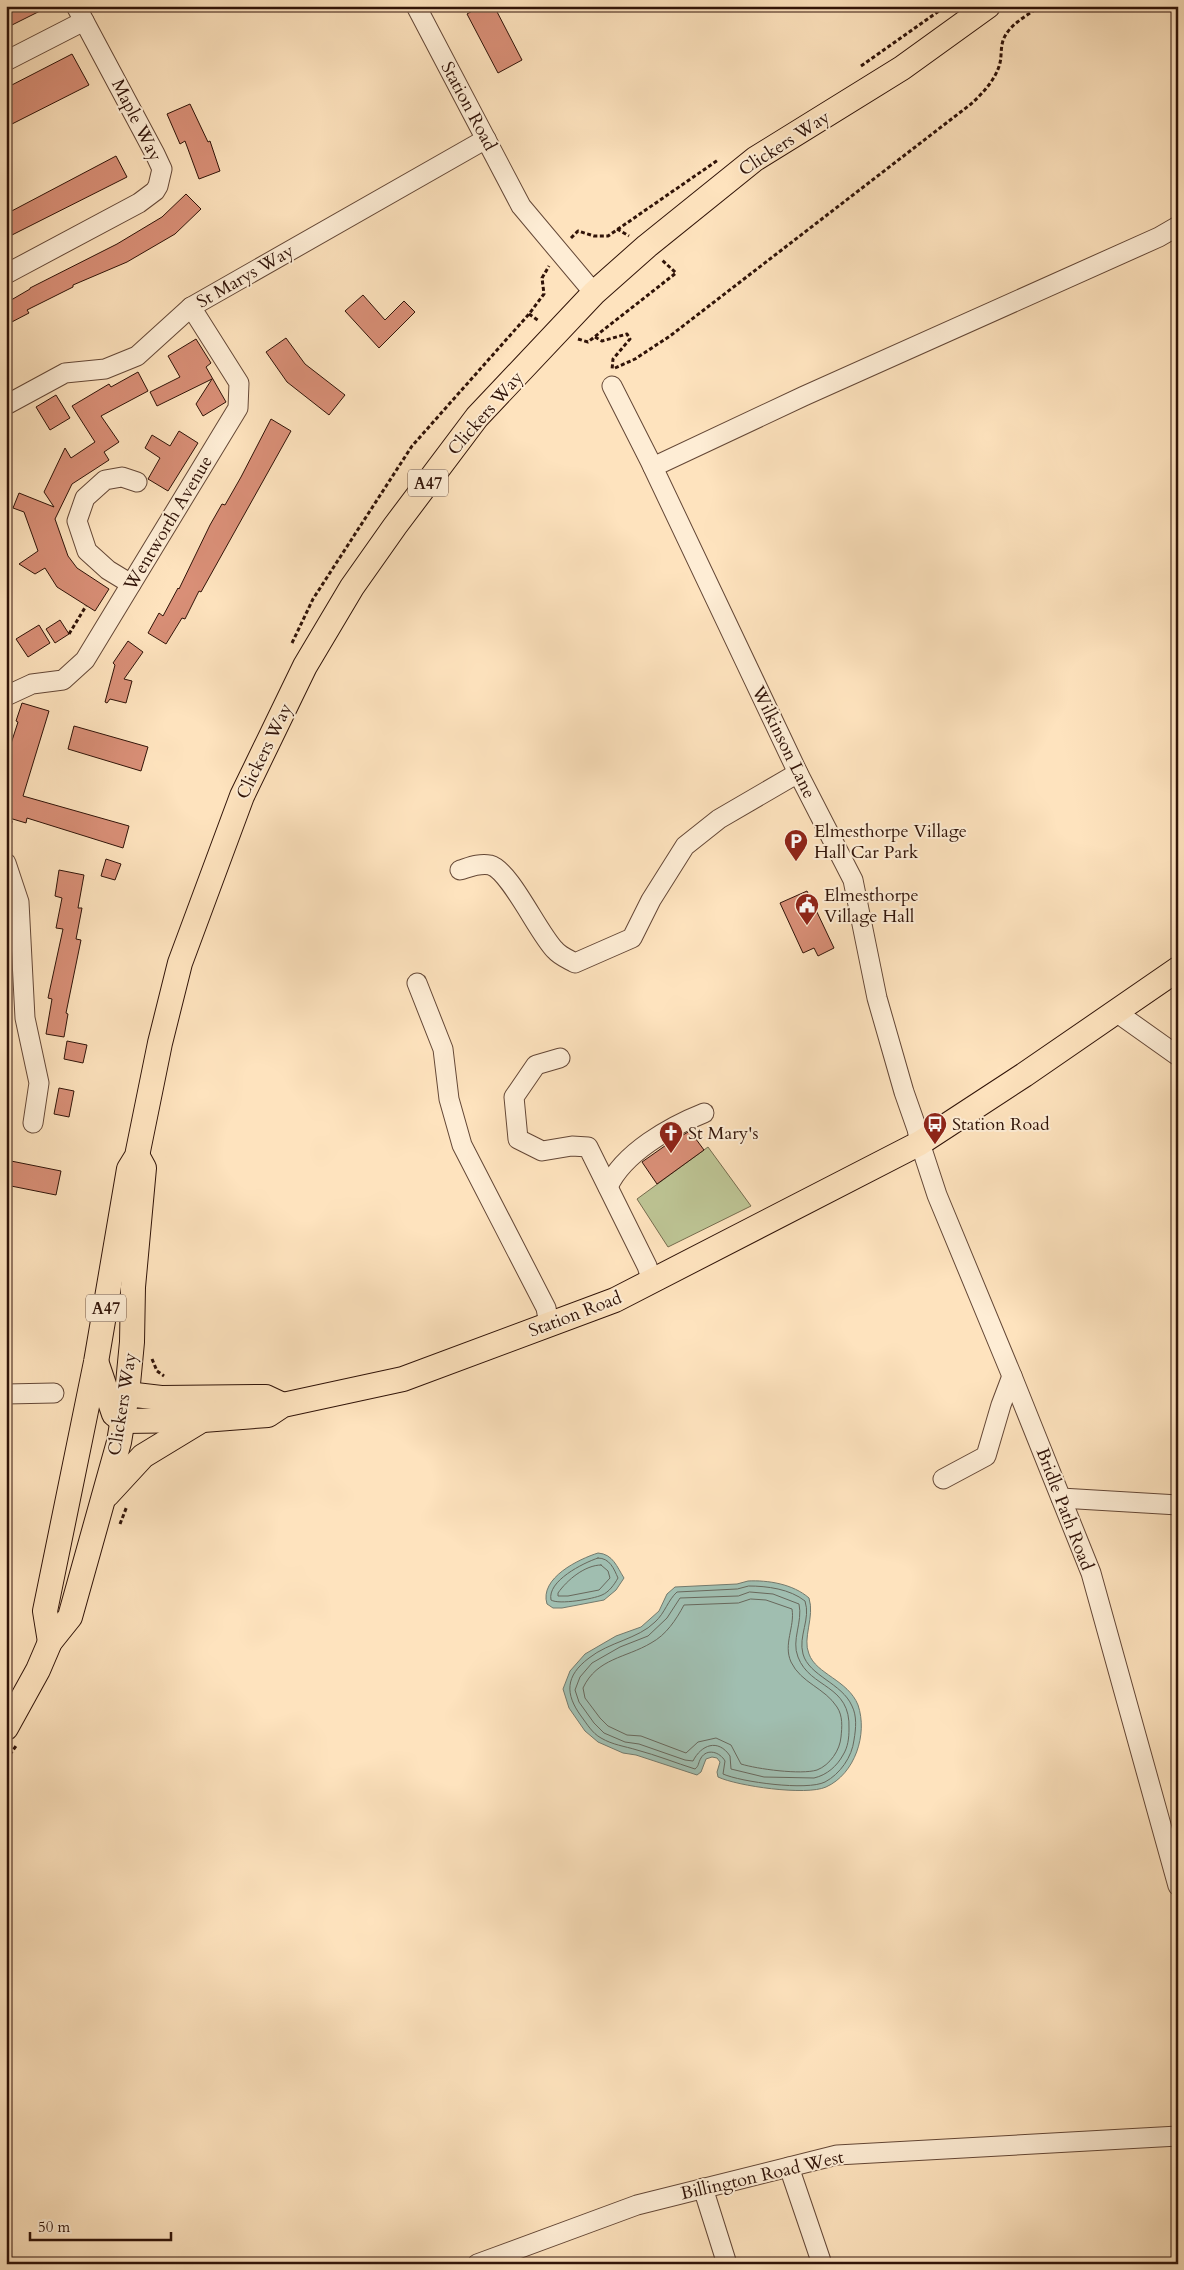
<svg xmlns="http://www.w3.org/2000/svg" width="1184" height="2270" viewBox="0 0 1184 2270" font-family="Cardo,serif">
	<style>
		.green { fill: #bdc494; stroke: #766c4e }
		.water { fill: #a0beb0; stroke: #737a6d }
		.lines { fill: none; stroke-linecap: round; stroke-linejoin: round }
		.shore { stroke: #68685c; stroke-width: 1 }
		.building { fill: #d98f77; stroke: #301308 }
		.minor-casing { stroke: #644736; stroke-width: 21 }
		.major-casing { stroke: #301308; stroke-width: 26 }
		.path { stroke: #301308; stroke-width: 3; stroke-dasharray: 4 2.5; stroke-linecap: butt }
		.minor { stroke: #feedd5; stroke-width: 19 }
		.major { stroke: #fee3be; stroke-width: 24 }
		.labels { text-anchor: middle; stroke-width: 4; stroke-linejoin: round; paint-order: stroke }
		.shield { fill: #feedd5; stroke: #6e5446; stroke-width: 1 }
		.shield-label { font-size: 16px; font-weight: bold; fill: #301308 }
		.street-label { font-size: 18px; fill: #301308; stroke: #feedd5 }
		.poi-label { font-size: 18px; fill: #301308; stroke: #feedd5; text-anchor: start }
	</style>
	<rect width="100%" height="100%" fill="#fee3be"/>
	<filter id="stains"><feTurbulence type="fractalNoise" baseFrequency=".004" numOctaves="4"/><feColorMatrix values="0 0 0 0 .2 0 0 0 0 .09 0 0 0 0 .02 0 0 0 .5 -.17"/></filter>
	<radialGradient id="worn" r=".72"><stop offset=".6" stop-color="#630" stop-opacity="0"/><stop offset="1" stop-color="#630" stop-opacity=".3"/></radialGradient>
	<path class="green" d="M708,1147L751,1206L668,1247L637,1199Z"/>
	<g class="water">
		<path d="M598,1553C613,1554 617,1567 624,1578L616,1590L604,1600L562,1608H553L547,1604C539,1578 579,1559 598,1553Z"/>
		<path d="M748,1581C768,1580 793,1584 809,1598C815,1617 802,1638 809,1654C816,1674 848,1680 858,1705C868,1734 855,1774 826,1787C806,1796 737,1786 718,1777L717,1772L720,1762L717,1758L712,1757L706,1759L701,1772L697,1775L636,1755L623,1753L598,1742L585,1731L569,1708L563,1689L570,1671L585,1654L616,1636L641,1627L659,1611L667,1594L675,1587L737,1584Z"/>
	</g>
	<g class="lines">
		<g class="shore">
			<path d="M598,1558C610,1558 614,1569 618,1578C614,1585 609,1592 602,1595C593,1599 559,1605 551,1600C547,1581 583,1563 598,1558Z"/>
			<path d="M601,1565L608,1571L610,1578L599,1590L568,1596H558V1593C567,1580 585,1565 601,1565Z"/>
			<path d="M749,1586C767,1586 790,1589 805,1601C811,1619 798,1636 803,1654C809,1676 842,1683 852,1706C857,1716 856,1728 854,1740C852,1757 840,1774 825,1782C807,1791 741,1782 723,1774L725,1761C720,1752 707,1748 701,1758C698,1763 699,1766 695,1769C676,1763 656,1755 637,1750C624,1746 613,1745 601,1738C592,1733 587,1724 581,1716C565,1694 565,1676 589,1658C609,1642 638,1639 655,1622C665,1613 668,1600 677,1592L737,1589Z"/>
			<path d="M750,1592L773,1594L799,1604C803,1622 791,1640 798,1657C810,1689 851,1684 849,1729C849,1738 848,1747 843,1755C837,1766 827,1775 814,1778L764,1777L731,1769L730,1756C718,1738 701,1745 693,1761L685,1760L639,1744L625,1742L604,1733L594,1723L579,1702L575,1690L580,1677L592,1663L620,1647L648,1636L667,1618L680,1598L738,1596Z"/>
			<path d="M751,1599L766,1600L792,1609C795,1627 783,1644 791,1662C801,1683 825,1688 837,1707C843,1716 842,1727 841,1737C840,1750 830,1765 817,1770C801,1775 757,1769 741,1764L731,1745L716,1738L698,1742L686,1753L641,1736L627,1735L608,1726L600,1718L585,1698L583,1688C597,1658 626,1658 651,1643C666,1635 676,1620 684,1605L738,1603Z"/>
		</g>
	</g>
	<g class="building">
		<path d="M6,6H50L6,28Z"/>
		<path d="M481,6H494L522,60L498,73L467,14Z"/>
		<path d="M72,54L89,85L6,127V88Z"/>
		<path d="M190,104L208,142L210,141L220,171L199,179L185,141L180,144L167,114Z"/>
		<path d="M116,156L127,177L6,238V214Z"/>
		<path d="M186,194L201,209L175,234L127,262L73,285V287L27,310L29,313L6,325V303L30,289V288L117,244L162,217Z"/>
		<path d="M363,295L385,320L404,301L415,312L379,348L345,311Z"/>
		<path d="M286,338L305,364L345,395L329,415L287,382L266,352Z"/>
		<path d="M196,339L211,363L206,367L226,402L203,416L196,404L212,379L157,406L150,392L180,377L168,356Z"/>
		<path d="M138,372L148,391L101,416L119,442L104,452L109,460L72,484L55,519L68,556L77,568L109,589L95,611L57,587L45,568L35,574L19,564L38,551L24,512L13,508L19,493L54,507L44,492L65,448L71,458L95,442L72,406L109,384L111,387Z"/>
		<path d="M56,395L70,418L50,430L36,407Z"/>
		<path d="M271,419L291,431L201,592L199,591L185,619L182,618L166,644L148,633L159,613L163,616L178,588L179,589L210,525L222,504L225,505L241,477Z"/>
		<path d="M179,431L198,443L168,491L148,479L160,458L145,448L152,435L170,446Z"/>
		<path d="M60,620L69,634L55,643L46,629Z"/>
		<path d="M39,625L50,643L28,657L16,639Z"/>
		<path d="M128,641L143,652L124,679L132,681L126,703L110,699L107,703L105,702L115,665L113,663Z"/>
		<path d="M22,703L49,711L23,796L129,826L123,848L27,818L26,823L6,817V759L18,722L16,721Z"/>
		<path d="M74,726L148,747L141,771L68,749Z"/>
		<path d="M106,859L121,864L115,880L101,876Z"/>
		<path d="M59,870L84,875L78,908H82L76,939L81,940L66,1013L68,1014L64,1037L46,1034L52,999L48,998L63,929L56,928L62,898L55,896Z"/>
		<path d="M807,891L834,948L818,956L814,948L803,953L780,903Z"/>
		<path d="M67,1041L87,1045L83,1063L64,1059Z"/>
		<path d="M59,1088L74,1091L69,1117L54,1114Z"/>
		<path d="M690,1131L704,1150L657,1184L642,1162L669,1143Z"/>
		<path d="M6,1160L61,1171L56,1195L6,1185Z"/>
	</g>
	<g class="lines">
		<g class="minor-casing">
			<g id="minor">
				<path d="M416,6L521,206L594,293"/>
				<path d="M6,61L84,21"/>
				<path d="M6,274L139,203L155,191L158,186L162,169L155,154L76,6"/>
				<path d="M612,386L650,461L798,773L853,880L877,998L904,1092L917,1129L920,1143L937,1195L1012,1376L1091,1573L1178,1886"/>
				<path d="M6,405L65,373L105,369L137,356L191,307L486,139"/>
				<path d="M653,467L804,396L1159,237L1178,226"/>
				<path d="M131,584L108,570L87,551L77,521L85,498L105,480L122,477L137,482"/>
				<path d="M6,696L32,684L63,680L85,660L238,408L239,383L191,307"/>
				<path d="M6,863L19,902L25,1018L39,1083L33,1123"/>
				<path d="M460,870C470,867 479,863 490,865C510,870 538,933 555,950C560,956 568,959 575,963L632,938L651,900L685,846L719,819L798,773"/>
				<path d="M417,983L443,1049L449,1099L462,1145L546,1308L549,1324"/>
				<path d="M1116,1012L1178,1056"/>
				<path d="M560,1058L536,1065L514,1097L518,1139L542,1151L572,1146L588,1147L647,1266L652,1281"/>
				<path d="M608,1187C623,1153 671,1126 704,1113"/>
				<path d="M6,1394L54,1393"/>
				<path d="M943,1479L986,1456L1001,1405L1012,1376"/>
				<path d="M1061,1498L1178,1505"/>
				<path d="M789,2167L822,2264"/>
				<path d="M703,2188L727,2264"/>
				<path d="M477,2264L637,2205L837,2155L1178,2136"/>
			</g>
		</g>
		<g class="major-casing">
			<g id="major">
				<path d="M97,1364L114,1414L123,1421L203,1420L268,1415L283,1405L403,1379L615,1300L920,1143L1024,1075L1178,969"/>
				<path d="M114,1400L117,1396L127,1394L161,1398L266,1397L283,1405"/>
				<path d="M107,1495L143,1456L199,1422"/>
				<path d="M50,1642L45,1611L96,1362L129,1169L137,1156L160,1043L180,963L242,796L305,666L352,587L395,526L477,417L594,293L647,246L755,159L902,68L988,6"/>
				<path d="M6,1728L38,1670L50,1642L70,1617L119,1442L127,1394L132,1342L133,1287L144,1168L138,1157"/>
			</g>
		</g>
		<g class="path">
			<path d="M861,66L946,6"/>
			<path d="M617,229L629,236"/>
			<path d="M571,238L578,231L594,236H608L718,160"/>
			<path d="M529,314L539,321"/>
			<path d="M595,337L602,341L627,334L630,339L613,359L612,370"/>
			<path d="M578,339L588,342L676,273L662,260"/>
			<path d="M615,368L635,359L670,336L971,104C983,93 996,79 1000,63C1002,54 1000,45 1005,36C1012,23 1028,15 1040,6"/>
			<path d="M69,634L86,606"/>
			<path d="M292,643L313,599L412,446L529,314L544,294L542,278L549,266"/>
			<path d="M6,837L12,819"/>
			<path d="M152,1359L157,1371L164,1376"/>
			<path d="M120,1524L127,1506"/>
			<path d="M6,1760L16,1746"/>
		</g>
		<use href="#minor" class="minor"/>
		<use href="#major" class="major"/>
	</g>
	<defs>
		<g id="parking-pin" transform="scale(1.25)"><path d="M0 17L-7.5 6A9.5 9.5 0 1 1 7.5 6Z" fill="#8f2418" stroke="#feedd5"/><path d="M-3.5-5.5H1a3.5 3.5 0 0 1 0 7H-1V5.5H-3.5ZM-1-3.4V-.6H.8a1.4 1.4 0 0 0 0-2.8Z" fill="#fff"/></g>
		<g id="civic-pin" transform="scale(1.25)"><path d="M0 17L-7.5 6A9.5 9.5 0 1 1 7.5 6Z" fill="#8f2418" stroke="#feedd5"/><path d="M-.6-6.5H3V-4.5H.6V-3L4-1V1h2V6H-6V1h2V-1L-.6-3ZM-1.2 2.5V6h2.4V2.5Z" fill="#fff"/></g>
		<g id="bus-pin" transform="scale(1.25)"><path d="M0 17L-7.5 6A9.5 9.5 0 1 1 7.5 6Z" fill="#8f2418" stroke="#feedd5"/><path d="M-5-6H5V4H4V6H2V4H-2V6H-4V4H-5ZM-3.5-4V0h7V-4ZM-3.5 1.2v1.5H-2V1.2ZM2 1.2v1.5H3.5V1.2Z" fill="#fff"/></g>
		<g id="church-pin" transform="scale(1.25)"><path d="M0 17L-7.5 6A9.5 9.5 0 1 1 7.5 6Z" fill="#8f2418" stroke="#feedd5"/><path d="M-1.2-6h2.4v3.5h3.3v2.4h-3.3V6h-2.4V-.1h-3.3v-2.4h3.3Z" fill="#fff"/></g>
	</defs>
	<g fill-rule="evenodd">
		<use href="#parking-pin" x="796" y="841"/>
		<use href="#civic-pin" x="807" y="905"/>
		<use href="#bus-pin" x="935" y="1124"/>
		<use href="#church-pin" x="671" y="1133"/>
	</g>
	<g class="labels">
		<g class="shield">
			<rect x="408" y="469.5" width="40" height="27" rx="4"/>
			<rect x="86" y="1294.5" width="40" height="27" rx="4"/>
		</g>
		<g class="shield-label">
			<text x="428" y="489">A47</text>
			<text x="106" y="1314">A47</text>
		</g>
		<g class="street-label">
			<text transform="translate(469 106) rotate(62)" y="6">Station Road</text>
			<text transform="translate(137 120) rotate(63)" y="6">Maple Way</text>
			<text transform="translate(784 143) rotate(-33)" y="6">Clickers Way</text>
			<text transform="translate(245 276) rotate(-30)" y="6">St Marys Way</text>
			<text transform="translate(485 413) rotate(-49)" y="6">Clickers Way</text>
			<text transform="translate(168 523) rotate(-59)" y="6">Wentworth Avenue</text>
			<text transform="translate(784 742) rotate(64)" y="6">Wilkinson Lane</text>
			<text transform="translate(264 751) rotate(-64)" y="6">Clickers Way</text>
			<text transform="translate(575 1314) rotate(-21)" y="6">Station Road</text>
			<text transform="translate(122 1404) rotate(-81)" y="6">Clickers Way</text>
			<text transform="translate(1065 1509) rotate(69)" y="6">Bridle Path Road</text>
			<text transform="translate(762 2175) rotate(-13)" y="6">Billington Road West</text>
		</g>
		<g class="poi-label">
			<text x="814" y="837">Elmesthorpe Village<tspan x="814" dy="21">Hall Car Park</tspan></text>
			<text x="824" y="901">Elmesthorpe<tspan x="824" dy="21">Village Hall</tspan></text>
			<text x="952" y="1130">Station Road</text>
			<text x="688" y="1139">St Mary's</text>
		</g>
	</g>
	<rect width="1184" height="2270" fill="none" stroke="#fee3be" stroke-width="25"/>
	<rect x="8" y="8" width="1169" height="2255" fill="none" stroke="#301308" stroke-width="2.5"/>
	<rect x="12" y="12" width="1159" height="2245" fill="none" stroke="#301308"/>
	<path d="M30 2232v8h141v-8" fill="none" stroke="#301308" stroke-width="2.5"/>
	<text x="38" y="2232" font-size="15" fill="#301308" stroke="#feedd5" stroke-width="4" paint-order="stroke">50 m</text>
	<rect width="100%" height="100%" filter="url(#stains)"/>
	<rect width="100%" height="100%" fill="url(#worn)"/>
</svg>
